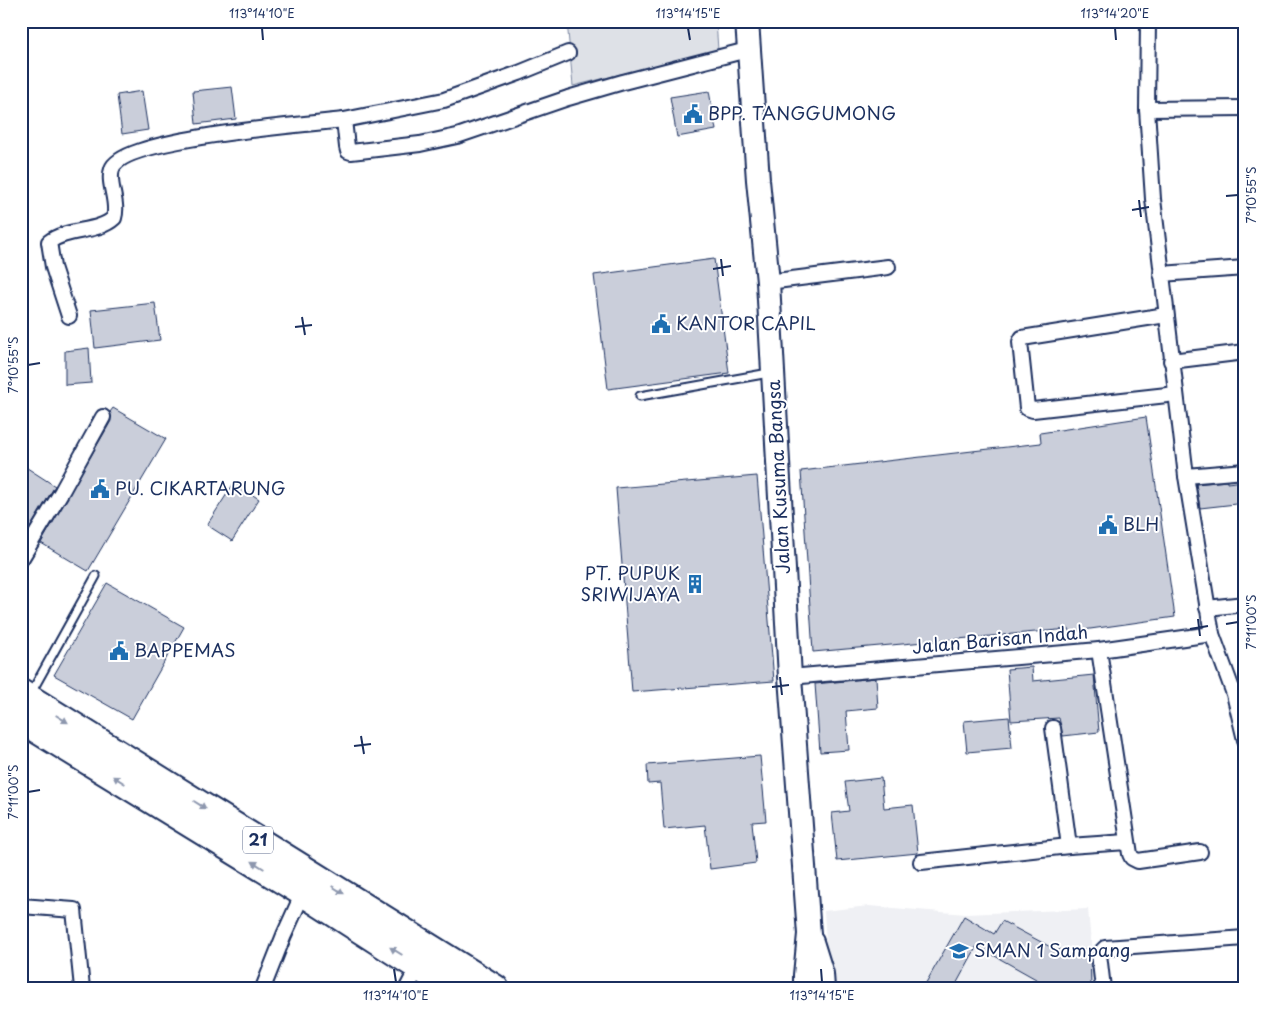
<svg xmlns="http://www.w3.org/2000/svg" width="1266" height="1009" viewBox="0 0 1266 1009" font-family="'Playpen Sans',sans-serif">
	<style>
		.built { fill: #eff0f4 }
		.green { fill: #dee1e7; stroke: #7c88a2 }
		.building { fill: #caceda; stroke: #1b2f5e }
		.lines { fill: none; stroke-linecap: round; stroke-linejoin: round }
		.lane-casing { stroke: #1b2f5e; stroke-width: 11 }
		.street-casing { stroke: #1b2f5e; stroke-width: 18 }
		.primary-casing { stroke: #1b2f5e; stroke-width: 26 }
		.highway-casing { stroke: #1b2f5e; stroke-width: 30 }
		.lane { stroke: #fff; stroke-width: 7 }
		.street { stroke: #fff; stroke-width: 14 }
		.primary { stroke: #fff; stroke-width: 22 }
		.highway { stroke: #fff; stroke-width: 26 }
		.oneway { fill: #8d97ae }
		.ticks { fill: none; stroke: #1b2f5e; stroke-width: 2 }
		.labels { text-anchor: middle; stroke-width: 4; stroke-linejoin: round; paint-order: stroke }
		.shield { fill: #fff; stroke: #5f6d8e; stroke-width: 1 }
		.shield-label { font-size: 16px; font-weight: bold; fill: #1b2f5e }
		.poi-label { font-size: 18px; fill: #1b2f5e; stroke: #fff; text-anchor: start }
		.street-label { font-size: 18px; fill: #1b2f5e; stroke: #fff }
		.neatline { fill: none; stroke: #1b2f5e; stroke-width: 2 }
		.ticks-label { font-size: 12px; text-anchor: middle; fill: #1b2f5e }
	</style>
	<rect width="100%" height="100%" fill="#fff"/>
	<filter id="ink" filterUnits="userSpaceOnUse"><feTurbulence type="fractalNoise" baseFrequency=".02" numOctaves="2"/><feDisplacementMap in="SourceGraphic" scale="10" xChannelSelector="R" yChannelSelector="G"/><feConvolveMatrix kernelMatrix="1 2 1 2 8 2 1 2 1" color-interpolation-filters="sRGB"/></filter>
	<g filter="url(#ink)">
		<path class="built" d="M869,906L966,914L1088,909L1095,988H829L824,911Z"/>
		<path class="green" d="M567,21H716L718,50L573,86Z"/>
		<g class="building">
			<path d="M232,87L236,119L196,124L193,91Z"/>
			<path d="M142,91L148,130L122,134L117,95Z"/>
			<path d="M709,91L716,130L677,137L670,97Z"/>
			<path d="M714,259L729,373L608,389L594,275Z"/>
			<path d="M155,303L160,340L95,348L91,310Z"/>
			<path d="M89,348L91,383L65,385V351Z"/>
			<path d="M113,408L166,439L88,571L41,543L111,421L110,412Z"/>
			<path d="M1146,417L1175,617L1069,632V629L813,652L801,471L1041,443L1040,433Z"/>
			<path d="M21,464L55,486L26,535L21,532Z"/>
			<path d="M757,476L774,681L632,692L616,488Z"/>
			<path d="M1227,481V483L1245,481V503L1200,508L1196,484Z"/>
			<path d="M234,483L259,499L232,541L207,525Z"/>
			<path d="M107,583L184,627L132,719L54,675Z"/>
			<path d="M1032,667L1033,681L1094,675L1099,732L1063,736L1059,718L1011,721L1007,669Z"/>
			<path d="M876,678L878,708L846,711L849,750L820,752L815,684Z"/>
			<path d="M1009,717L1012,748L967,752L964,721Z"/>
			<path d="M760,756L766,821L752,822L756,863L710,869L705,825L664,829L660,783L648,784L647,765Z"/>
			<path d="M881,778L884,808L913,805L918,853L837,861L832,813L849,811L845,782Z"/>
			<path d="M964,916L994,934L1002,921L1056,950L1090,949L1091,988H1052L977,946L954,988H923Z"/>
		</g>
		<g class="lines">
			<g class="lane-casing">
				<g id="lane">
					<path d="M640,396L769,373"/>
					<path d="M31,693L96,576"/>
				</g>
			</g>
			<g class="street-casing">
				<g id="street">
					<path d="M1148,21L1147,109L1153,199L1186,476L1212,634L1234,694L1245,740"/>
					<path d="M1147,109L1245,108"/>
					<path d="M344,120L444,100L519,73L568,53"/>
					<path d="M1161,274L1245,268"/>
					<path d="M768,282L888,267"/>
					<path d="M1166,315L1022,338L1020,342L1027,408L1033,410L1176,394"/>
					<path d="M69,316L53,267L49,242C67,228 98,233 114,218C119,202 107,183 112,169C122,138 309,124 344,120L347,147L348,151L351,152L420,144L457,136L568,98L623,82L751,49"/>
					<path d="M1171,361L1245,352"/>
					<path d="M1186,476L1245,471"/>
					<path d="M21,559L62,491L103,417"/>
					<path d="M1207,608L1245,604"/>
					<path d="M1099,650L1130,854L1132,858L1138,861L1200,852"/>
					<path d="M790,677L1099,650L1212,634"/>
					<path d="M1053,728L1069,846L1127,842"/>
					<path d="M921,862L1069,846"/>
					<path d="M21,906L74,910L82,988"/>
					<path d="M263,988L284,935L303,893"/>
					<path d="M407,988L420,963"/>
					<path d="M1103,988L1099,954L1105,948L1245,938"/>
				</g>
			</g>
			<g class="primary-casing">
				<g id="primary">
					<path d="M747,21L758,180L768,282L790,677L809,934L805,975V988"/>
					<path d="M812,942L822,974L823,988"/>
				</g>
			</g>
			<g class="highway-casing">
				<g id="highway">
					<path d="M21,693L495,988"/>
					<path d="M21,720L303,893L451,988"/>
				</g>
			</g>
			<use href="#lane" class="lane"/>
			<use href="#street" class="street"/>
			<use href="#primary" class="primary"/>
			<use href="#highway" class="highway"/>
		</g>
		<defs><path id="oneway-solid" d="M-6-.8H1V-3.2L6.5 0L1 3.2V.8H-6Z" transform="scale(1.25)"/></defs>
		<g class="oneway">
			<use href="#oneway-solid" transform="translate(62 719) rotate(32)"/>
			<use href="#oneway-solid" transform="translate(119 780) rotate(-148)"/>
			<use href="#oneway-solid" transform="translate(200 805) rotate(32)"/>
			<use href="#oneway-solid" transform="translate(258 865) rotate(-148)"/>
			<use href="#oneway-solid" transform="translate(338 890) rotate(32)"/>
			<use href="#oneway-solid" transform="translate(396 951) rotate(-148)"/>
		</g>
	</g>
	<path class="ticks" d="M262,28L263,40M688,28L690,40M1115,28L1116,40M1226,196L1238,195M1139,200L1141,217M1132,210L1149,207M721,259L723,276M713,269L731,266M302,317L305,335M295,327L312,325M28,365L40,363M1198,619L1200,636M1226,624L1238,622M1190,629L1208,626M780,677L782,695M772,687L789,685M361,736L364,754M354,746L371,744M28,792L40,790M394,969L396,982M821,969L822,982"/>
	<defs>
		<g id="civic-bare" transform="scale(1.5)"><path d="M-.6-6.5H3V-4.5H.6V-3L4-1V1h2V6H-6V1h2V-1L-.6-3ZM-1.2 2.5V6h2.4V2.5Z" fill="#1f6fb2" stroke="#fff" stroke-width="2.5" paint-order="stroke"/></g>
		<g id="building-bare" transform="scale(1.5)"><path d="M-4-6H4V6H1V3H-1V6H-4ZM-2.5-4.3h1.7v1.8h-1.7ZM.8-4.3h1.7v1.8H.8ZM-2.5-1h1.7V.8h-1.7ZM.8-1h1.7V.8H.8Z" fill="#1f6fb2" stroke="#fff" stroke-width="2.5" paint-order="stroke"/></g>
		<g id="school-bare" transform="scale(1.5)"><path d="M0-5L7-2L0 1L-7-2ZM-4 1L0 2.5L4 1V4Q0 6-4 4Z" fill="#1f6fb2" stroke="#fff" stroke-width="2.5" paint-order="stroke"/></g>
	</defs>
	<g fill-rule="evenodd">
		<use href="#civic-bare" x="693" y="114"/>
		<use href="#civic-bare" x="661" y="324"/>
		<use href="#civic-bare" x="100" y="489"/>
		<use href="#civic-bare" x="1108" y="525"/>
		<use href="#building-bare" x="695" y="584"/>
		<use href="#civic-bare" x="119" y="651"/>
		<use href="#school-bare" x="959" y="951"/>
	</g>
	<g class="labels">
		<rect class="shield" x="243" y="826.5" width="30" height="27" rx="4"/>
		<g class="shield-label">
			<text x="258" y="846">21</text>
		</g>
		<g class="poi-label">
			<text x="708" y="120">BPP. TANGGUMONG</text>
			<text x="676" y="330">KANTOR CAPIL</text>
			<text x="115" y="495">PU. CIKARTARUNG</text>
			<text x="1123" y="531">BLH</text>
			<text x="680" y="580" text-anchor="end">PT. PUPUK<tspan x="680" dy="21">SRIWIJAYA</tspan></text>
			<text x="134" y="657">BAPPEMAS</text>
			<text x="974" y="957">SMAN 1 Sampang</text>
		</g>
		<g class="street-label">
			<text transform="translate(779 477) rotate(-93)" y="6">Jalan Kusuma Bangsa</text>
			<text transform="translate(1000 640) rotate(-5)" y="6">Jalan Barisan Indah</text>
		</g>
	</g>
	<rect width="1266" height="1009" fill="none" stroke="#fff" stroke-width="55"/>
	<rect x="28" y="28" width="1210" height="954" class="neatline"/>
	<g class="ticks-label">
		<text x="262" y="18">113°14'10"E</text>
		<text x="688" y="18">113°14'15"E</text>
		<text x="1115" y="18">113°14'20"E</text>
		<text transform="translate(1252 195) rotate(-90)" y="4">7°10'55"S</text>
		<text transform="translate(14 365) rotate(-90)" y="4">7°10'55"S</text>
		<text transform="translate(1252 622) rotate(-90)" y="4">7°11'00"S</text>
		<text transform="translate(14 792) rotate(-90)" y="4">7°11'00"S</text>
		<text x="396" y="1000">113°14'10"E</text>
		<text x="822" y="1000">113°14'15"E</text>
	</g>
</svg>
